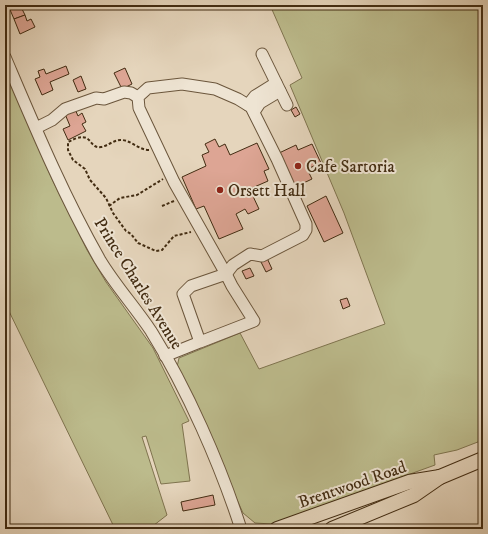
<svg xmlns="http://www.w3.org/2000/svg" width="488" height="534" viewBox="0 0 488 534" font-family="'IM FELL DW Pica',serif">
	<style>
		.green { fill: #bcbb8c; stroke: #7f744f }
		.building { fill: #dda594; stroke: #422c12 }
		.lines { fill: none; stroke-linecap: round; stroke-linejoin: round }
		.minor-casing { stroke: #6b563c; stroke-width: 13 }
		.major-casing { stroke: #422c12; stroke-width: 16 }
		.path { stroke: #422c12; stroke-width: 2; stroke-dasharray: 3 2; stroke-linecap: butt }
		.minor { stroke: #eee4d3; stroke-width: 11 }
		.major { stroke: #e5d5bc; stroke-width: 14 }
		.poi-dot { fill: #8f2418; stroke: #eee4d3; stroke-width: 1.5 }
		.labels { text-anchor: middle; stroke-width: 4; stroke-linejoin: round; paint-order: stroke }
		.poi-label { font-size: 17px; fill: #422c12; stroke: #eee4d3; text-anchor: start }
		.street-label { font-size: 17px; fill: #422c12; stroke: #eee4d3 }
	</style>
	<rect width="100%" height="100%" fill="#e5d5bc"/>
	<filter id="stains"><feTurbulence type="fractalNoise" baseFrequency=".005" numOctaves="4"/><feColorMatrix values="0 0 0 0 .2 0 0 0 0 .09 0 0 0 0 .02 0 0 0 .5 -.17"/></filter>
	<radialGradient id="worn" r=".72"><stop offset=".6" stop-color="#630" stop-opacity="0"/><stop offset="1" stop-color="#630" stop-opacity=".3"/></radialGradient>
	<g class="green">
		<path d="M270,5H483V440L457,450L434,455L435,465L272,524L255,523L243,513L177,367L179,358L240,333L259,369L385,324L344,213L290,85L302,78Z"/>
		<path d="M5,72L52,179L87,250L106,282L153,348L189,421L182,424L190,481L161,484L146,436L142,437L167,515L149,529H115L5,303Z"/>
	</g>
	<g class="building">
		<path d="M8,5H27L21,7L25,15L14,19Z"/>
		<path d="M25,15L27,21L31,19L35,27L20,34L14,19Z"/>
		<path d="M66,66L69,74L50,82L53,90L42,95L35,79L40,77L38,71L44,69L46,74Z"/>
		<path d="M125,68L132,84L122,89L114,73Z"/>
		<path d="M81,76L86,89L78,92L73,80Z"/>
		<path d="M296,107L300,114L295,117L291,110Z"/>
		<path d="M75,109L78,116L82,113L86,122L82,124L86,131L68,140L63,129L70,126L65,114Z"/>
		<path d="M215,139L219,147L225,144L230,155L257,143L269,169L264,171L268,181L252,188L253,191L251,192L259,209L248,214L245,209L236,214L243,229L219,239L204,206L196,209L182,177L206,166L202,155L209,152L205,144Z"/>
		<path d="M312,144L321,163L307,169L312,179L293,188L277,154L296,145L298,150Z"/>
		<path d="M326,196L343,233L324,242L307,206Z"/>
		<path d="M267,258L272,269L266,272L261,262Z"/>
		<path d="M250,268L254,276L246,279L242,271Z"/>
		<path d="M347,298L350,306L343,309L340,300Z"/>
		<path d="M213,495L215,505L183,511L181,502Z"/>
	</g>
	<g class="lines">
		<g class="minor-casing">
			<g id="minor">
				<path d="M262,54L287,105"/>
				<path d="M5,57C34,125 63,195 100,260C115,285 135,307 151,331C187,389 220,464 241,529"/>
				<path d="M182,84L215,89L238,99L251,107L277,159L306,224V230L303,235L262,256L250,254L233,265L226,274L174,182L139,108L138,97L148,88Z"/>
				<path d="M248,105L255,96L276,83"/>
				<path d="M254,112L260,103L280,91"/>
				<path d="M36,128L52,120L65,109L96,98L104,99L124,92L131,93L138,97"/>
				<path d="M165,356L200,342L183,294L191,286L226,274L232,286L254,321L200,342"/>
			</g>
		</g>
		<g class="major-casing">
			<g id="major">
				<path d="M277,529L409,482L440,477"/>
				<path d="M332,529L414,495L440,477L483,459"/>
			</g>
		</g>
		<g class="path">
			<path d="M149,150C139,150 132,141 122,140C115,139 108,146 101,147C87,149 94,128 68,142V150L73,160L85,169L90,180L106,198L113,213L126,231L131,234L138,243L156,251L162,250L174,236L191,232"/>
			<path d="M109,206L120,198L137,195L163,179"/>
			<path d="M162,206L174,201"/>
			<path d="M225,529L231,527"/>
		</g>
		<use href="#minor" class="minor"/>
		<use href="#major" class="major"/>
	</g>
	<g class="poi-dot">
		<circle cx="298" cy="166" r="4"/>
		<circle cx="220" cy="190" r="4"/>
	</g>
	<g class="labels">
		<g class="poi-label">
			<text x="306" y="172">Cafe Sartoria</text>
			<text x="228" y="196">Orsett Hall</text>
		</g>
		<g class="street-label">
			<text transform="translate(139 283) rotate(58)" y="6">Prince Charles Avenue</text>
			<text transform="translate(352 484) rotate(-19)" y="6">Brentwood Road</text>
		</g>
	</g>
	<rect width="488" height="534" fill="none" stroke="#e5d5bc" stroke-width="20"/>
	<rect x="6" y="6" width="476" height="522" fill="none" stroke="#422c12" stroke-width="2"/>
	<rect x="10" y="10" width="468" height="514" fill="none" stroke="#422c12"/>
	<rect width="100%" height="100%" filter="url(#stains)"/>
	<rect width="100%" height="100%" fill="url(#worn)"/>
</svg>
